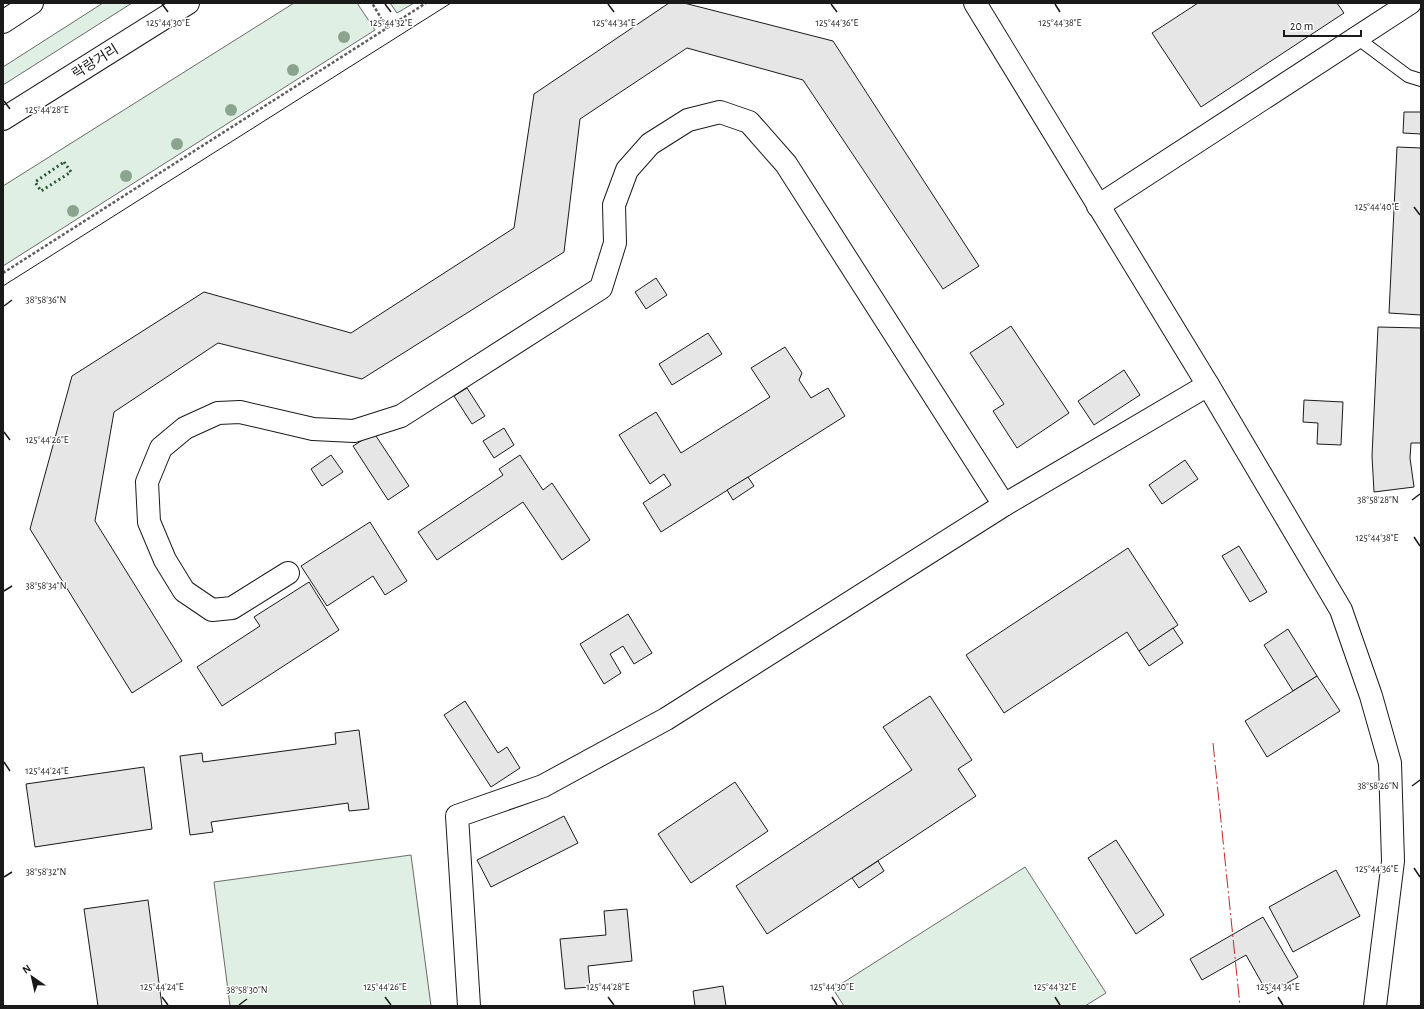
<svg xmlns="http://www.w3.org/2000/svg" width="1424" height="1009" viewBox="0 0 1424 1009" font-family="'Alegreya Sans','Noto Sans KR',sans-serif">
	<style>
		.green { fill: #e0efe3; stroke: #6a6a6a }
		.building { fill: #e6e6e6; stroke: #1a1a1a }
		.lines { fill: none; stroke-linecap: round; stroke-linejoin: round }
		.service-casing { stroke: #1a1a1a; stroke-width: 14 }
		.minor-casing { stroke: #1a1a1a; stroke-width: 24 }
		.primary-casing { stroke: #1a1a1a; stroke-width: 24 }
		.path { stroke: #5f5f5f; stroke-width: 2.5; stroke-dasharray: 3 2; stroke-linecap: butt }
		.service { stroke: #fff; stroke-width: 12 }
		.minor { stroke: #fff; stroke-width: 22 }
		.primary { stroke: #fff; stroke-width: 22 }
		.tram { stroke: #1a1a1a; stroke-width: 1 }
		.hedge { stroke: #2b5a34; stroke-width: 3; stroke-dasharray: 2 3; stroke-linecap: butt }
		.power { stroke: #c62828; stroke-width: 1; stroke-dasharray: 14 3 2 3; stroke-linecap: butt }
		.tree { fill: #8aa48f }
		.ticks { fill: none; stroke: #1a1a1a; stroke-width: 1.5 }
		.labels { text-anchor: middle; stroke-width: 3; stroke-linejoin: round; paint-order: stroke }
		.street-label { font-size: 14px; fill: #1a1a1a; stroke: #fff }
		.ticks-label { font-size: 10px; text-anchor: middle; fill: #1a1a1a; stroke: #fff; stroke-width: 3; stroke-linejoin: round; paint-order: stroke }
	</style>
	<rect width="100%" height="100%" fill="#fff"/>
	<g class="green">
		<path d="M103,3H132L3,85V67Z"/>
		<path d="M294,3H357L375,30L3,266V186Z"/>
		<path d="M390,3H414L397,13Z"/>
		<path d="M411,855L431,1006H230L214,882Z"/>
		<path d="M1025,867L1106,993L1085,1006H844L833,989Z"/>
	</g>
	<g class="building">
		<path d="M669,3H684L833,41L979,266L943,289L803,80L687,48L580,119L564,252L362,379L218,343L114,412L95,521L182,661L132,693L30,529L72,376L204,292L351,333L514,228L534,94Z"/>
		<path d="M1198,3H1337L1344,13L1201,107L1152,33Z"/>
		<path d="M1404,112H1421V134L1403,133Z"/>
		<path d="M1397,147L1421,148V315L1389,313Z"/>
		<path d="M656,278L667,295L646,309L635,292Z"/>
		<path d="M1011,326L1069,413L1017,448L993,411L1004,404L970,353Z"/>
		<path d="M1378,327L1421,328V443H1411L1410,458L1414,487L1374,492L1372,456Z"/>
		<path d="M708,333L722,354L672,385L659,364Z"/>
		<path d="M785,347L802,373L799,380L811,398L828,388L845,416L661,532L643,503L671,485L664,474L650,484L619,435L656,412L681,453L770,397L751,368Z"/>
		<path d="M1124,370L1140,395L1094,425L1078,401Z"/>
		<path d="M467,388L485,416L472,424L454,396Z"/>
		<path d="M1304,400L1343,402L1341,445L1317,444L1318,423L1303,422Z"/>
		<path d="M504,428L514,445L494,458L483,441Z"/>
		<path d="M374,433L409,486L388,500L353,446Z"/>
		<path d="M331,455L343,472L322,486L311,469Z"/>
		<path d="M520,455L543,490L552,483L590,540L562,560L523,502L437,560L418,532L503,475L499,469Z"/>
		<path d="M1185,460L1198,479L1162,504L1149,485Z"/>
		<path d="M748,477L754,486L733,500L727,490Z"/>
		<path d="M370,522L407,581L385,595L373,576L327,606L301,566Z"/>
		<path d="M1239,546L1267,592L1250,602L1222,556Z"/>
		<path d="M1128,548L1178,625L1139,651L1127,632L1004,713L966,655Z"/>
		<path d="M309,582L339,630L222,706L197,667L260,626L254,617Z"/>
		<path d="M628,614L652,653L634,664L623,646L610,654L621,673L604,684L580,644Z"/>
		<path d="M1173,628L1183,643L1149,666L1139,651Z"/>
		<path d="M1288,629L1317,676L1293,691L1264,645Z"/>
		<path d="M1317,676L1340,711L1267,757L1245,721Z"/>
		<path d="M930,696L972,760L958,769L976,796L767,934L736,886L912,770L883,727Z"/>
		<path d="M465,701L498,753L507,747L520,768L491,787L444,715Z"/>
		<path d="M359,730L369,809L349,811L348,803L211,822L213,832L190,835L180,756L202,753L203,762L336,744L335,733Z"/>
		<path d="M144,767L152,829L35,847L26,784Z"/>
		<path d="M735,782L768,831L691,883L658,834Z"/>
		<path d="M564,816L578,843L491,887L477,860Z"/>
		<path d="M1116,840L1164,915L1136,934L1088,858Z"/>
		<path d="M878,861L884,871L859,888L852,878Z"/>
		<path d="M1336,870L1360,916L1293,952L1269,907Z"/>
		<path d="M148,900L162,1006H98L84,909Z"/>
		<path d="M627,909L632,961L588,966L590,987L565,989L560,939L606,935L604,911Z"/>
		<path d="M1263,917L1298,977L1268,994L1246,955L1202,980L1190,959Z"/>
		<path d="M723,986L726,1006H695L693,991Z"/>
	</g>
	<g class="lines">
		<g class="service-casing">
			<path id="service" d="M1357,38L1408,76L1421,80"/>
		</g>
		<g class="minor-casing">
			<g id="minor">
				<path d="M975,3L1208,385L1341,610L1371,696L1390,763L1393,861L1375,1006"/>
				<path d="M1098,206L1410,3"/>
				<path d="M288,573L232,608L212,610L184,591L165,560L149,522L147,482L161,448L185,428L218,413L240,412L313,429L354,431L401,416L601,288L615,243L614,205L627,170L650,144L688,120L720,112L749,122L786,164L1004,505"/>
				<path d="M469,1006L457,816L543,786L666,719L1004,505L1208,385"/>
			</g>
		</g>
		<g class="primary-casing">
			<g id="primary">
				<path d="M3,22L32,3"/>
				<path d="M3,119L188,3"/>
			</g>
		</g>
		<g class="path">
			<path d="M387,28L426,3"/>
			<path d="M3,273L387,28L372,3"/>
		</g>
		<use href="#service" class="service"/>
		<use href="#minor" class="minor"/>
		<use href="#primary" class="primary"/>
		<path class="tram" d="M3,286L451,3"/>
		<path class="hedge" d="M64,162L71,172L41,191L35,182Z"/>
		<path class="power" d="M1213,743L1240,1006"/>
	</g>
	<g class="tree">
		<circle cx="344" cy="37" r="6"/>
		<circle cx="293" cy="70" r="6"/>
		<circle cx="231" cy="110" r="6"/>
		<circle cx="177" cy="144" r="6"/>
		<circle cx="126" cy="176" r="6"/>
		<circle cx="73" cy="211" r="6"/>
	</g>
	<path class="ticks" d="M162,4L168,12M385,4L391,12M608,4L614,12M831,4L837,12M1055,4L1060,12M4,101L10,109M1414,207L1420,215M4,306L12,300M4,432L10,440M1412,500L1420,494M1414,537L1420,546M4,591L12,586M4,762L10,771M1412,786L1420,780M1414,868L1420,877M4,877L12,872M162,997L168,1005M385,997L391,1005M608,997L614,1005M832,997L837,1005M1055,997L1060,1005M1278,997L1283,1005M239,1005L247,999"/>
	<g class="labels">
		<g class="street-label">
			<text transform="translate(95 61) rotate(-32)" y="5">락랑거리</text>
		</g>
	</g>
	<g class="ticks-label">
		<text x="168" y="26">125°44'30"E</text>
		<text x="391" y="26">125°44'32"E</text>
		<text x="614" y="26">125°44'34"E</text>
		<text x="837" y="26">125°44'36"E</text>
		<text x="1060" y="26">125°44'38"E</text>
		<text x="47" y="113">125°44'28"E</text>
		<text x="1377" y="210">125°44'40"E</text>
		<text x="46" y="303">38°58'36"N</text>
		<text x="47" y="443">125°44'26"E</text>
		<text x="1378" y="503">38°58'28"N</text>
		<text x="1377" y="541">125°44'38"E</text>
		<text x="46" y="589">38°58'34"N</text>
		<text x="47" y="774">125°44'24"E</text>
		<text x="1378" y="789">38°58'26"N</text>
		<text x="1377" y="872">125°44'36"E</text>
		<text x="46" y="875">38°58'32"N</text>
		<text x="162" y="990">125°44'24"E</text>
		<text x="385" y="990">125°44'26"E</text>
		<text x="608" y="990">125°44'28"E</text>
		<text x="832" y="990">125°44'30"E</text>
		<text x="1055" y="990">125°44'32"E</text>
		<text x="1278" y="990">125°44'34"E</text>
		<text x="247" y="993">38°58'30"N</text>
	</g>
	<rect width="1424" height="1009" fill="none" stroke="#1a1a1a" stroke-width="8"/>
	<g transform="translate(32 977) rotate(326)" stroke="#ffffff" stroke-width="3" paint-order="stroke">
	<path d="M0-3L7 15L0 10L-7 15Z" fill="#1a1a1a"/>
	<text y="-6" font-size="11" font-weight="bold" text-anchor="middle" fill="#1a1a1a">N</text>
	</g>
	<path d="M1284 30v6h77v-6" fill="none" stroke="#1a1a1a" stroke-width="2"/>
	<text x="1290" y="30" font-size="12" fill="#1a1a1a" stroke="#ffffff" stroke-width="3" paint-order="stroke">20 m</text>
</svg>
